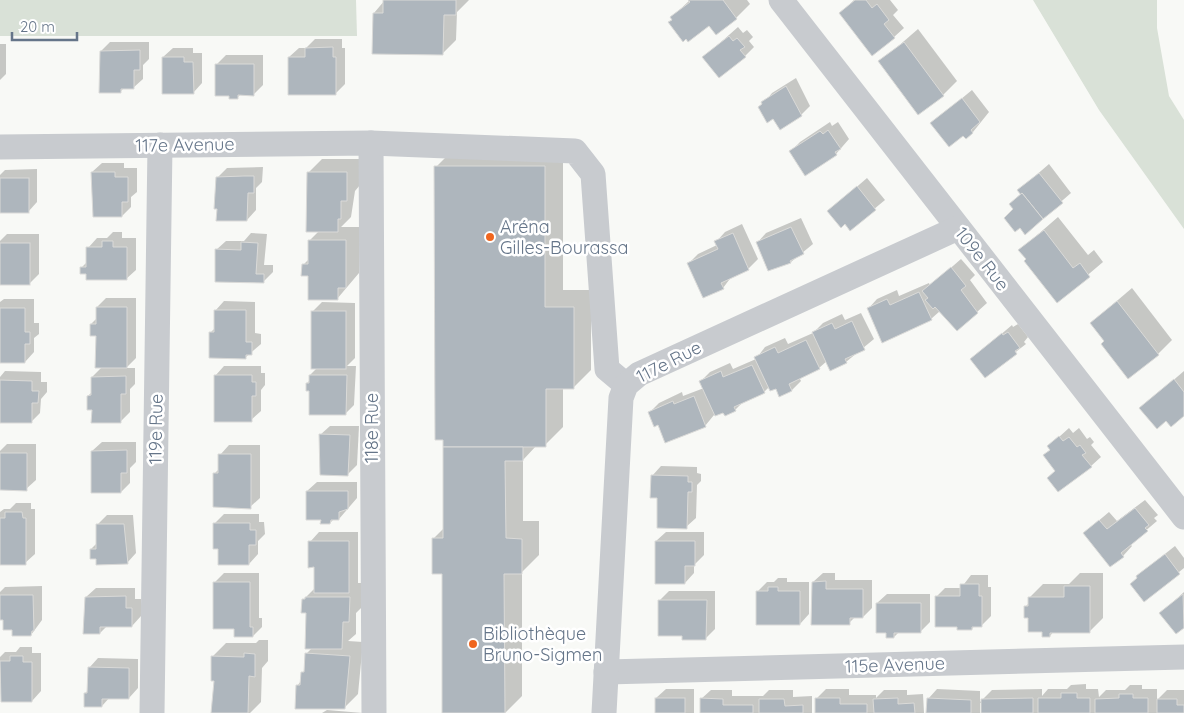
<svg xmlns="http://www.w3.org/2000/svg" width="1184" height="713" viewBox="0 0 1184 713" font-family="Quicksand,sans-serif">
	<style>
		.green { fill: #d9e1d7 }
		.shadow { fill: #0003 }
		.building { fill: #aeb6bd; stroke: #dadad8 }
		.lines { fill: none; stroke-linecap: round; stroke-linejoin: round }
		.minor { stroke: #c8cbcf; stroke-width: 25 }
		.poi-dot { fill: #f0661f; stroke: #fff; stroke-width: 2 }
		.labels { text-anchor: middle; stroke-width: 5; stroke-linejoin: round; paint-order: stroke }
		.street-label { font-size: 18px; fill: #657589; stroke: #fff }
		.poi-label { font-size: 18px; fill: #657589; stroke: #fff; text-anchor: start }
	</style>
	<rect width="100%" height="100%" fill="#f8f9f6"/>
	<g class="green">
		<path d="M0,0H356L357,36H0Z"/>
		<path d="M1033,0H1157V28L1169,96L1184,120V229L1099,110Z"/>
	</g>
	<g class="shadow">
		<path d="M385,0H469L457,12L456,40L442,54L374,13Z"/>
		<path d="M690,0H747L750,4L736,18L709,24L673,19L672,17Z"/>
		<path d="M854,0H890L898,10L893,15L904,28L894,37L841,13Z"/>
		<path d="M738,27L743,33L747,30L753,37L749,41L754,47L745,56L704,57Z"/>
		<path d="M918,29L957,81L943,95L880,62Z"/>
		<path d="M315,39H342V48H345V84L335,94L289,57L299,48H306Z"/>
		<path d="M110,42H149V59L143,65V79L133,88H124L120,92L101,51Z"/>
		<path d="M0,44H6V74L0,80Z"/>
		<path d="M173,48H193V53H202V83L193,93L163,57Z"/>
		<path d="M226,55H263V85L254,94H241L237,98L216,65Z"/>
		<path d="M796,78L810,106L801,115L763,104L772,93Z"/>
		<path d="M972,90L989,112L973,132L966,138L963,134L932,123Z"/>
		<path d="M830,122L832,126L838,122L849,139L836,154L805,174L791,151L800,142Z"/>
		<path d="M563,148V290H591V370L573,388H563V427L545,445H537L523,460V521H539V555L522,572V696L505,713H443V573L433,539L444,528V438L436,167L454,149Z"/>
		<path d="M322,159H361L360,185L355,191L351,217L341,227H360L359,273L337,299L309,275L303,265L309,259V241L319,231L308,173Z"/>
		<path d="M102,163H124V168H137V192L131,197V207L122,216L92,172Z"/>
		<path d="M1049,164L1071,193L1025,233L1015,209L1022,194L1019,190Z"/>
		<path d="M263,167L262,182L256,188V210L247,220L217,178L227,168Z"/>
		<path d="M37,169V202L28,212L0,211V175L5,170Z"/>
		<path d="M867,178L885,200L850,229L829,211Z"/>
		<path d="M1058,217L1088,255L1094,250L1103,262L1057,301L1020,250Z"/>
		<path d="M801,218L813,244L791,262L769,269L757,243L766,233Z"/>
		<path d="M742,224L758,259L749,268L732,276L723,288L689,263L698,254L717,245L716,242L725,232Z"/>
		<path d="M113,232H122V238H136V270L126,279L88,273L81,268L88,261V248L97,238H107Z"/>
		<path d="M251,233L267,234L264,265H273V272L263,282L216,250L226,241H244Z"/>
		<path d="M7,234H39V274L29,284L0,266V241Z"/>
		<path d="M961,259L975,275L970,280L987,303L977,312L940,311L931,319L868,309L877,299L897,290L899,296L929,283L930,286Z"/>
		<path d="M1132,288L1172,340L1158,354L1105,341L1091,323Z"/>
		<path d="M106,298H136V358L126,368H135V384L130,389V412L121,421L93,409L88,396L92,392V377L102,367L97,335L91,324L97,318V307Z"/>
		<path d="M4,299H34V323H39V334L34,338V352L25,362H0V302Z"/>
		<path d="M224,301L255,302V333L261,334V344L246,357L210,333L215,328V311Z"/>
		<path d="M322,302L355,303V358L347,366H356L354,405L345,414L310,389L307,383L310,380V375L318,367L312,312Z"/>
		<path d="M861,313L874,339L846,362L827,361L819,368L799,377L801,381L792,390L769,387L764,392L744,401L735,410L724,411L714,415L705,426L659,423L650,412L659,403L682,392L683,396L704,388L701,381L710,372L730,363L733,369L756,359L765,347L785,338L788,344L813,333L823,323L842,314L845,320Z"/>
		<path d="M1018,324L1028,337L1024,342L1026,344L985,376L972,359L1012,325L1013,327Z"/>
		<path d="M224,366H261V373H265V385L261,390V411L251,420L215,376Z"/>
		<path d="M5,371L41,372V382H47V392L41,399L40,413L31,422L0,406V377Z"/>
		<path d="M1184,371V415L1166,419L1141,408Z"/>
		<path d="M330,426H359L357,465L348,474L320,435Z"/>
		<path d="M1069,428L1073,433L1079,428L1087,439L1090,437L1094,442L1091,445L1101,457L1091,466L1056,471L1049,446Z"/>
		<path d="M102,442H136V462L130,468V483L121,492L92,451Z"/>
		<path d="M7,444H36V480L26,489H0V451Z"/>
		<path d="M229,445H260V498L250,507L215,473L220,468V455Z"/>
		<path d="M661,466L697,467V473L701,474V481L697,485L696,518L686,527L659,496L652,476Z"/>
		<path d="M317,482H357V498L339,519H334L330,523L322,519L307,491Z"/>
		<path d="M1145,500L1158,515L1154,518L1157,521L1130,544L1132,546L1123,556L1084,533L1109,512L1117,521Z"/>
		<path d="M16,503H31V509H35V554L25,563H0V512L4,509H10Z"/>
		<path d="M224,514H259V522H264L265,534L258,541V554L249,564L219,548L214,524Z"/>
		<path d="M107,515H133L136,553L127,563L97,557L91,549L97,543V525Z"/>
		<path d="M319,532H358V583H363V606L356,613V634L348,641L363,642L358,694L344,708L297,686L301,681L302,673L306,669V654L313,647L303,600L316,587L315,566L310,542Z"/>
		<path d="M666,532H704V555L694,565V573L685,583L656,541Z"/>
		<path d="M1175,546L1184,558V568L1144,600L1137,576Z"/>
		<path d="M224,573H259V618H262V627L253,636L236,628L214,583Z"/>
		<path d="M823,573H835V580H872V608L863,617H855L849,623L813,582Z"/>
		<path d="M1080,573H1103V618L1089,632L1054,631L1050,636L1029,617L1025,607L1029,603V598L1043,584H1069Z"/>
		<path d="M971,575H988V587H991V616L982,625H975L972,629L958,626L936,597L945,588H961Z"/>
		<path d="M778,578H787V582H809V614L800,624L757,592L767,582H774Z"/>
		<path d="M42,586V620L31,635L13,629L4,618H0V592L5,587Z"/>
		<path d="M96,588H135V599H141V616L132,626H107L100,633L86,597Z"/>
		<path d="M669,591H715V629L706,638L683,634L659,601Z"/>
		<path d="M1184,592V626L1176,632L1161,613Z"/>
		<path d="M887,594H930V622L920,632H899L894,637L877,603Z"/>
		<path d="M259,640H268V661L262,668L261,702L250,713H213L215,680L212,657L226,643H256Z"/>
		<path d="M20,647H32V653H41V691L32,701L0,680V657L5,652H16Z"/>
		<path d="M98,658L138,659V688L129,698L110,697L102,706L85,693L89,690V668Z"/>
		<path d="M1086,684V689H1098L1099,697L1106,690H1125L1130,685H1142V689H1157V700L1167,690H1184V713H982V703H980V713H928V699L937,689L980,691V702L992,690L1042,689V696L1048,689H1067L1071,685Z"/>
		<path d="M666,689H694V713H656V698Z"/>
		<path d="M826,689H849V695H876V698L884,690H907V695L923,694L924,713H816V699Z"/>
		<path d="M711,690H732V696H763L769,690H793V697L812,696V713H701V699Z"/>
		<path d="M327,710L363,713H322Z"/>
	</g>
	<g class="building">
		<path d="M383,0H456V15H444L443,55L372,54L373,13H383Z"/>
		<path d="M688,0H723L737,19L716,35L709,26L688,42L686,39L683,42L668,22L672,20L670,17L690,2Z"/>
		<path d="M855,0H866L872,8L877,4L889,20L884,24L895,38L872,56L839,13Z"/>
		<path d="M729,36L733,41L737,38L745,47L740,50L746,57L719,78L702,57Z"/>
		<path d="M904,42L944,96L918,115L878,61Z"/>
		<path d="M333,47V57H336V95H288V57H305V48Z"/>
		<path d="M140,50V70H134V89H121V93H99L100,51Z"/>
		<path d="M162,57H184V62H193L194,94H162Z"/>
		<path d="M215,64H254V96L238,95V99H229V96H215Z"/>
		<path d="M786,86L802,116L780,130L773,119L767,123L758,107L762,104L761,102Z"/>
		<path d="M962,98L980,122L971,130L973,133L966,139L963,136L949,147L930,123Z"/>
		<path d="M828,130L841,149L835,152L837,155L805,176L789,151L820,131L823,134Z"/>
		<path d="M434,166H545V307H574V389H546V447H443V440H435Z"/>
		<path d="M91,172H115V177H128V202H122V217H93Z"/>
		<path d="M307,172H347V201H341V219H338V232H306Z"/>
		<path d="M1039,173L1063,203L1043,219L1022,193L1021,195L1017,190Z"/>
		<path d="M244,176H254V193H248L247,221H216L217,209H214L216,177Z"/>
		<rect x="0" y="178" width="29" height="35"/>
		<path d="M857,186L876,210L850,231L845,224L841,228L827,211Z"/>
		<path d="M1022,193L1043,219L1025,235L1020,228L1015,232L1004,218L1013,209L1009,204Z"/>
		<path d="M791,227L804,254L790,261L791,263L768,271L756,242Z"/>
		<path d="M1044,230L1073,268L1080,263L1090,277L1057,303L1024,261L1026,259L1018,250Z"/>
		<path d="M733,233L749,270L721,283L724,289L703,298L687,263L718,249L714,241Z"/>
		<path d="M308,240H346V288H338V300H308V276H301L302,264H308Z"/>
		<path d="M102,241H113V247H127V280H86V274H80V267H86V247H102Z"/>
		<path d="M241,242L258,243L256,274H264V283L215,282V249L241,250Z"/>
		<rect x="0" y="243" width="30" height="42"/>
		<path d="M951,267L966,286L961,290L978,313L957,331L935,307L933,309L925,300L928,298L922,291Z"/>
		<path d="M919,292L932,320L882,343L867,308L887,299L890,305Z"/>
		<path d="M1117,301L1159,355L1128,379L1101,344L1104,341L1090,323Z"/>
		<path d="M96,307H127V368H95L96,336H90V324H96Z"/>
		<path d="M0,308H25V332H30V344H25V363H0Z"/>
		<path d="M214,310H246V342H252V355H246V359L209,358V332H214Z"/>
		<rect x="311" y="311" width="35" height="58"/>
		<path d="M852,321L865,350L845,359L847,363L830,371L812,332L832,323L835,329Z"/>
		<path d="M1008,332L1020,348L1015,351L1017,354L985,378L970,359L1002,333L1003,335Z"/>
		<path d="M806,340L820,369L789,384L792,391L779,397L776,389L770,391L754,357L775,347L778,353Z"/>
		<path d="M752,365L765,393L734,407L736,411L725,416L723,413L715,416L699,381L721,371L723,377Z"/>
		<path d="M214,375H252V382H256V396H252V422H214Z"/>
		<path d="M309,375H347L346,415H309V391H306V383H309Z"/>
		<path d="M126,376V394H121V423H91L92,410H87V396L91,395V377Z"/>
		<path d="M1174,379L1184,392V416L1171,427L1166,421L1157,429L1139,408Z"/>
		<path d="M0,380L32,381V391H39L38,403H32V423H0Z"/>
		<path d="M694,396L706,427L665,443L658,425L654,427L648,412L673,401L674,404Z"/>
		<path d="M319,434L350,435L348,476L320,475Z"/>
		<path d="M1059,436L1063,441L1069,437L1077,447L1080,445L1086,453L1082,455L1092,467L1058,492L1047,478L1055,471L1043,455L1050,450L1047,446Z"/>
		<path d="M443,447H523V461H505L506,538L522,539V574H504L505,713H442V574H432V538H443Z"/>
		<path d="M127,450V473H121V493H91V451Z"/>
		<path d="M0,453H27V491L0,490Z"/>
		<path d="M218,454H251V509L213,507V473H218Z"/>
		<path d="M651,475L688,476V482H692V492H688L687,529L657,528V498H650Z"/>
		<path d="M306,491H348V509L339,512V520H331L330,524H320L321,520H306Z"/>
		<path d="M1135,508L1149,525L1145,528L1148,531L1121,553L1124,557L1110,567L1083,533L1099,520L1107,529Z"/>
		<path d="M5,512H22L23,518H26V565H0V518H5Z"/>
		<path d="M213,523H250V530H256V545H249V565H218V549H213Z"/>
		<path d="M96,524H124L128,564L96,565V559H90V549H96Z"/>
		<path d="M308,541H349V593H314V567L308,568Z"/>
		<path d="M655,541H695V566H685V584H655Z"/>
		<path d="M1165,554L1180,574L1144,602L1130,584L1137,578L1136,576Z"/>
		<path d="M826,581V589H863V618H850V625H811L812,582Z"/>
		<path d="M213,582H250V627H253V637H234V629H213Z"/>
		<path d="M960,584H979V596H982V627H972V630H957V627H935V596H960Z"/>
		<path d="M1064,586H1090V633H1050V637H1042V632H1028V618H1024V606H1028V597H1064Z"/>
		<path d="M768,587H778V591H800V625H756V591H768Z"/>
		<path d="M1183,594L1184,628L1176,634L1159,613Z"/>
		<path d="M0,595H33L34,631H32L31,636H12V630H3V620H0Z"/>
		<path d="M126,596V608H132V627H100V634H83L85,597Z"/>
		<path d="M305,597H350L349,622H343L342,649H305L306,613H301L302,599H305Z"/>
		<path d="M658,600H707L706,640H682V636H658Z"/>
		<path d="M876,603H921V633H894V638H886V633H876Z"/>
		<path d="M244,653L255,654V677L249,676L248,713H211L214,681H211V656L244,657Z"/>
		<path d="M305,653L350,656L345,709H295L296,685H300L301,672H304Z"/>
		<path d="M10,656H23V662H32V702H1L0,661H10Z"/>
		<path d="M88,667L129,668V699H102V707H84V693H87Z"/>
		<path d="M1061,693H1077V698H1090V713H1038V698H1061Z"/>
		<path d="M1119,694H1133V698H1148V713H1095V699L1119,698Z"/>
		<rect x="655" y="698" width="30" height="15"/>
		<path d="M700,698L723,699V705H753V713H700Z"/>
		<path d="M815,698H840V704H867V713H815Z"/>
		<path d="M898,698V704L914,703L915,713H874L873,699Z"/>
		<path d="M927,698L971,700V713H926Z"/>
		<path d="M1033,698V713H981V699Z"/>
		<path d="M759,699H784L785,706L803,705V713H759Z"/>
		<path d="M1157,699H1177V705H1184V713H1157Z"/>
	</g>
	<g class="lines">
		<g class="minor">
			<path d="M781,0L1184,517"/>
			<path d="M371,143L374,713"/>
			<path d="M0,147L371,143L575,151L593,174L607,369L626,385"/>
			<path d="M606,672L1184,657"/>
			<path d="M152,713L160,145"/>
			<path d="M604,713L621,398L626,385L639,374L958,228"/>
		</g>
	</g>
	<g class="poi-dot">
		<circle cx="490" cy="237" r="5"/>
		<circle cx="473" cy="644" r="5"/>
	</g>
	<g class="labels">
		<g class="street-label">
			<text transform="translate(185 145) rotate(-1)" y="6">117e Avenue</text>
			<text transform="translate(982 259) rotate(52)" y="6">109e Rue</text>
			<text transform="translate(669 362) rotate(-27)" y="6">117e Rue</text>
			<text transform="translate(372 428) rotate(-90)" y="6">118e Rue</text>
			<text transform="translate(156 429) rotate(-89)" y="6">119e Rue</text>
			<text transform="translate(895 665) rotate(-2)" y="6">115e Avenue</text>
		</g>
		<g class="poi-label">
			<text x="500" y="233">Aréna<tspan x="500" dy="21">Gilles-Bourassa</tspan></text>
			<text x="483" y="640">Bibliothèque<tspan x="483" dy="21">Bruno-Sigmen</tspan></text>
		</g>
	</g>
	<path d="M12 32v8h65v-8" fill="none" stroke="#657589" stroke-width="2.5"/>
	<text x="20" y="32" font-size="15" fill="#657589" stroke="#ffffff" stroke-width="4" paint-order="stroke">20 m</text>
</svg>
